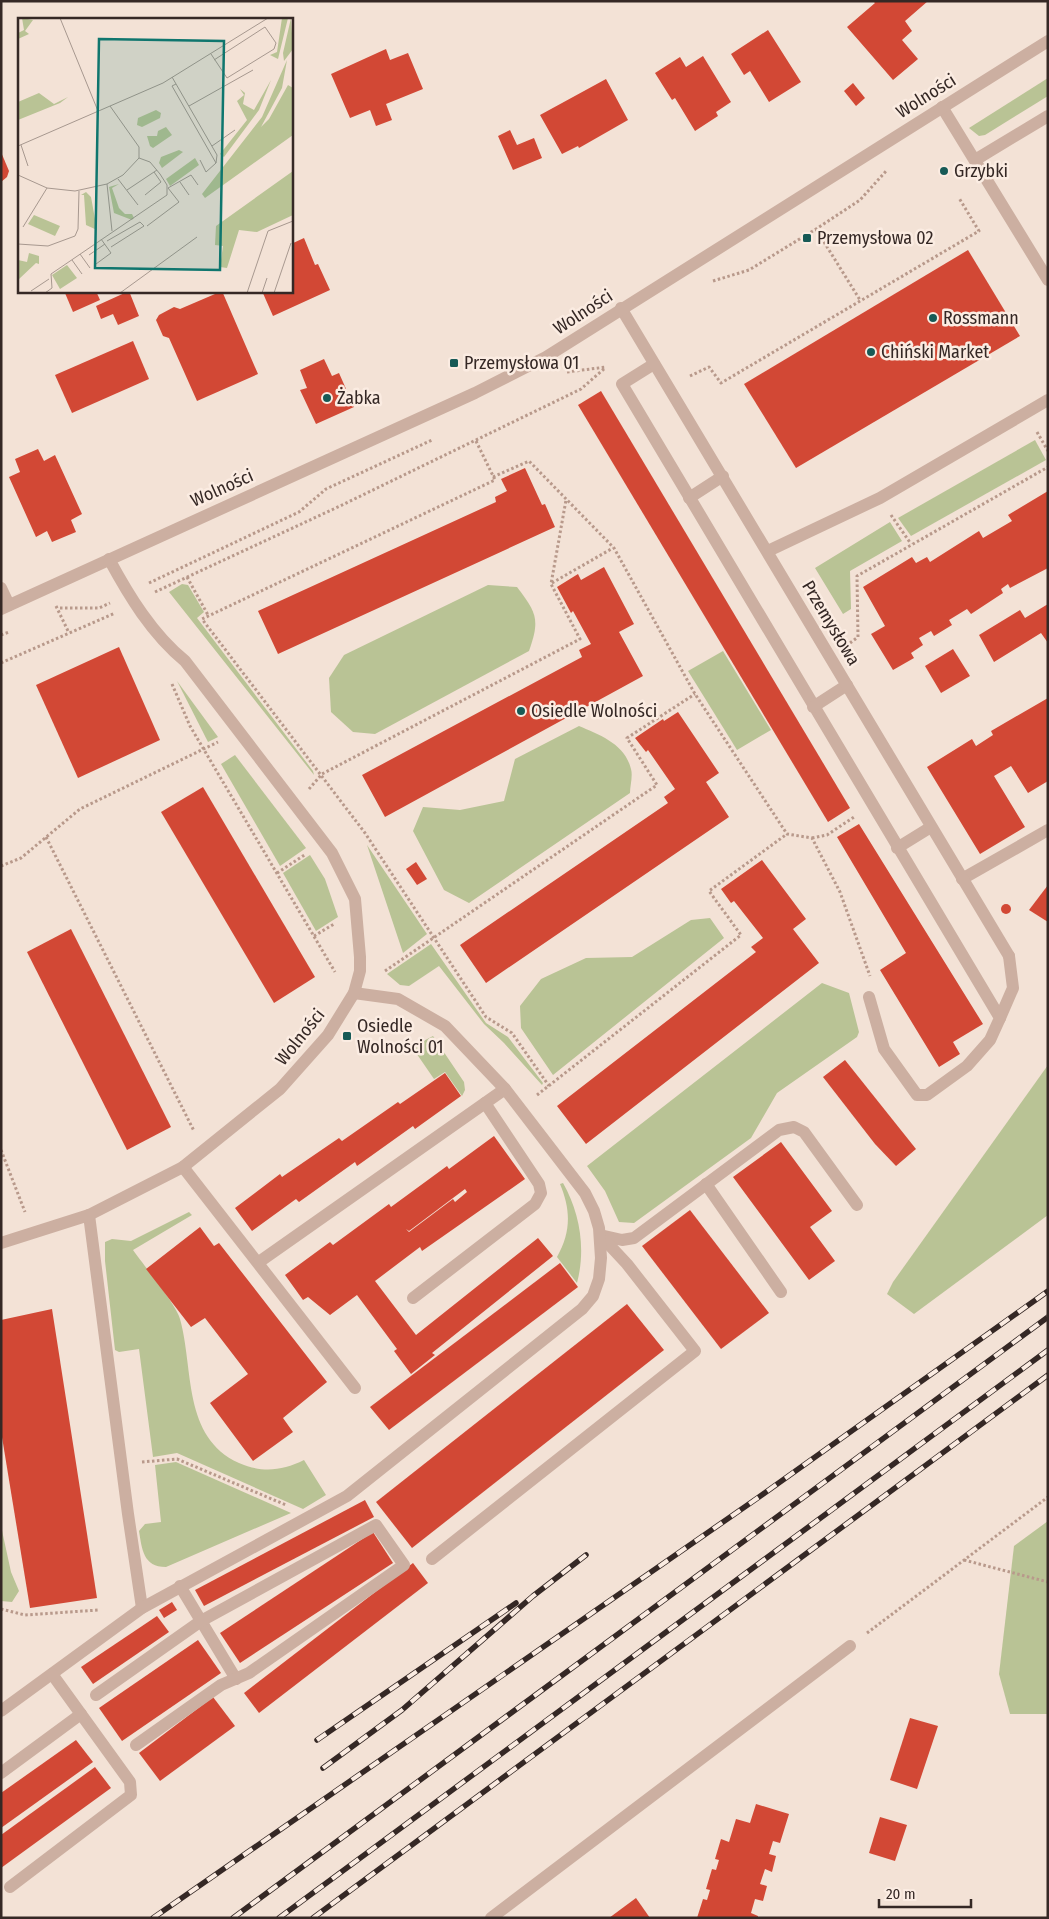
<svg xmlns="http://www.w3.org/2000/svg" width="1049" height="1919" viewBox="0 0 1049 1919" font-family="'Fira Sans Condensed',sans-serif">
	<style>
		.green { fill: #b9c395 }
		.building { fill: #d24835; fill-rule: evenodd }
		.lines { fill: none; stroke-linecap: round; stroke-linejoin: round }
		.path { stroke: #b8998b; stroke-width: 3; stroke-dasharray: 2.5 2.5; stroke-linecap: butt }
		.service { stroke: #ccafa1; stroke-width: 12 }
		.minor { stroke: #ccafa1; stroke-width: 12 }
		.tertiary { stroke: #ccafa1; stroke-width: 12 }
		.rail-casing { stroke: #352825; stroke-width: 5.5 }
		.rail { stroke: #fbece2; stroke-width: 4; stroke-dasharray: 11; stroke-linecap: butt }
		.poi-dot { fill: #175a56; stroke: #fbece2; stroke-width: 2 }
		.labels { text-anchor: middle; stroke-width: 5; stroke-linejoin: round; paint-order: stroke }
		.street-label { font-size: 18px; fill: #352825; stroke: #fbece2 }
		.poi-label { font-size: 18px; fill: #352825; stroke: #fbece2; text-anchor: start }
		.inset-road { fill: none; stroke: #a7988f; stroke-width: 1 }
		.view { fill: #0f766e; fill-opacity: 0.15; stroke: #0f766e; stroke-width: 2.5 }
		.inset-edge { fill: none; stroke: #352825; stroke-width: 2.5 }
	</style>
	<rect width="100%" height="100%" fill="#f3e2d6"/>
	<g class="green">
		<path d="M1048,78V96L985,135L979,136L969,128Z"/>
		<path d="M1035,440L1046,460L911,536L898,518Z"/>
		<path d="M890,522L902,541L850,571L851,609L843,614L815,568Z"/>
		<path d="M182,584L188,585L204,612L197,618L313,771L314,775L169,592Z"/>
		<path d="M488,585L517,587C537,613 540,620 529,651L375,734L353,732L331,712L329,678L344,655Z"/>
		<path d="M723,651L771,730L737,750L688,671Z"/>
		<path d="M177,681L218,737L208,742Z"/>
		<path d="M579,726C600,735 625,744 631,769C633,776 630,786 630,793L469,903L444,890L413,831L423,807L460,810L504,801L515,759Z"/>
		<path d="M235,755L306,848L280,866L221,764Z"/>
		<path d="M367,845L427,934L403,953Z"/>
		<path d="M310,855L325,879L338,917L316,931L283,873Z"/>
		<path d="M710,918L724,938L553,1075L521,1028L520,1006L541,979L586,958L632,957L691,920Z"/>
		<path d="M431,944L486,1023L508,1037L543,1083L542,1085L504,1043L484,1024L439,966L409,986L400,985L387,974Z"/>
		<path d="M822,983L849,993L859,1032L857,1037L777,1093L751,1138L634,1223L619,1222L605,1191L587,1166Z"/>
		<path d="M433,1036L464,1082L465,1090L462,1096L445,1072L434,1079L412,1047Z"/>
		<path d="M1048,1065V1215L914,1314L887,1294L893,1282Z"/>
		<path d="M563,1183C580,1213 586,1249 577,1283L557,1257C571,1232 571,1210 560,1184Z"/>
		<path d="M189,1212L192,1215L133,1250C143,1264 177,1306 180,1319C194,1369 182,1437 239,1463C262,1473 282,1471 304,1460L326,1495L303,1509L177,1453L153,1457L139,1349L119,1352L115,1350L105,1261V1242L112,1239L131,1241Z"/>
		<path d="M176,1462L291,1513L166,1567C143,1567 142,1549 139,1531L145,1524L161,1522L155,1465Z"/>
		<path d="M1048,1521V1714H1010L999,1674L1014,1546Z"/>
		<path d="M1,1526L11,1572L19,1591L12,1602L1,1601Z"/>
	</g>
	<g class="building">
		<path d="M873,1H928L905,21L912,31L902,40L918,59L893,80L847,27L875,3Z"/>
		<path d="M768,30L801,82L769,102L750,71L744,75L731,54Z"/>
		<path d="M386,49L390,60L408,53L423,89L386,104L392,120L376,126L370,110L350,118L331,74Z"/>
		<path d="M703,56L731,102L716,112L718,116L695,131L675,98L672,100L655,73L680,57L686,67Z"/>
		<path d="M606,79L628,120L579,148L578,146L562,154L540,115Z"/>
		<path d="M853,83L865,98L856,106L844,91Z"/>
		<path d="M510,130L517,145L534,138L542,158L513,170L498,136Z"/>
		<path d="M1,152L9,171L7,177L1,182Z"/>
		<path d="M304,238L315,265L318,264L330,290L273,316L262,291H291V244Z"/>
		<path d="M968,250L1020,336L796,468L744,384Z"/>
		<path d="M68,291H96L100,300L73,312L65,293Z"/>
		<path d="M129,291L139,316L118,325L113,314L101,319L96,306Z"/>
		<path d="M222,291L258,374L197,401L169,338L163,336L156,320L159,315L174,307L180,309Z"/>
		<path d="M133,341L149,379L72,413L55,375Z"/>
		<path d="M324,359L332,376L339,373L354,407L316,424L300,390L307,388L300,370Z"/>
		<path d="M601,391L850,808L828,822L578,405Z"/>
		<path d="M38,449L44,461L55,455L82,514L71,520L76,532L52,542L47,531L36,537L9,477L20,472L15,459Z"/>
		<path d="M525,468L542,505L545,504L555,527L278,654L258,611L496,502L495,497L507,491L501,479Z"/>
		<path d="M1048,491V568L1010,588L1008,584L1001,589L1003,593L971,614L967,609L949,620L952,625L934,636L931,631L919,638L923,645L911,653L914,658L893,670L871,634L885,626L863,587L912,557L916,563L927,557L930,562L979,531L983,538L1012,521L1008,515Z"/>
		<path d="M604,567L634,624L619,632L643,676L385,817L362,775L582,657L579,650L591,644L573,611L571,613L557,587L578,574L581,580Z"/>
		<path d="M1048,604V643L1041,633L994,662L979,635L1020,610L1025,618Z"/>
		<path d="M119,647L160,740L78,778L36,685Z"/>
		<path d="M953,649L970,676L941,693L925,666Z"/>
		<path d="M1048,698V781L1028,793L1011,766L994,776L1025,827L980,854L927,767L972,739L976,746L993,735L991,731Z"/>
		<path d="M678,712L719,773L706,782L729,817L486,983L460,945L668,803L664,797L675,789L648,750L646,752L635,738L663,719L664,721Z"/>
		<path d="M203,787L315,977L274,1003L161,812Z"/>
		<path d="M859,824L983,1024L953,1042L960,1054L939,1067L880,970L906,953L837,837Z"/>
		<path d="M762,860L806,919L793,929L819,963L586,1144L557,1106L756,952L751,947L763,938L734,901L731,903L721,889Z"/>
		<path d="M416,862L427,879L417,885L406,869Z"/>
		<path d="M1048,885V922L1029,910Z"/>
		<circle cx="1006" cy="909" r="5"/>
		<path d="M71,929L171,1127L127,1150L27,952Z"/>
		<path d="M845,1060L916,1149L896,1166L875,1144L823,1077Z"/>
		<path d="M445,1073L461,1096L415,1129L413,1126L357,1166L355,1162L299,1202L296,1199L252,1231L235,1208L280,1174L282,1177L339,1138L342,1141L398,1102L400,1104Z"/>
		<path d="M494,1136L525,1179L422,1251L420,1247L375,1281L416,1335L538,1238L553,1256L432,1353L435,1355L411,1374L394,1351L397,1349L357,1295L330,1315L308,1297L303,1300L285,1275L330,1242L333,1245L389,1204L391,1207L447,1166L449,1169ZM465,1189L467,1192L455,1202L453,1199L409,1232L406,1229L409,1231Z"/>
		<path d="M781,1142L832,1211L810,1227L835,1261L809,1280L733,1177Z"/>
		<path d="M690,1210L769,1313L721,1349L642,1246Z"/>
		<path d="M200,1227L214,1246L219,1243L327,1382L283,1418L293,1432L253,1461L210,1403L248,1374L205,1318L191,1327L146,1269Z"/>
		<path d="M560,1263L578,1287L389,1430L370,1407Z"/>
		<path d="M627,1304L664,1350L412,1548L376,1502Z"/>
		<path d="M52,1309L97,1598L30,1608L1,1431V1320Z"/>
		<path d="M365,1500L374,1517L204,1606L195,1590Z"/>
		<path d="M373,1532L393,1563L240,1663L220,1633Z"/>
		<path d="M413,1563L428,1583L259,1713L244,1693Z"/>
		<path d="M172,1602L177,1610L164,1618L159,1610Z"/>
		<path d="M157,1616L169,1632L93,1684L81,1667Z"/>
		<path d="M198,1640L221,1673L122,1741L99,1708Z"/>
		<path d="M213,1697L235,1726L160,1781L139,1753Z"/>
		<path d="M910,1718L938,1726L917,1789L890,1780Z"/>
		<path d="M76,1740L93,1762L1,1828V1793Z"/>
		<path d="M95,1767L111,1788L1,1868V1835Z"/>
		<path d="M756,1804L789,1814L780,1843L773,1841L769,1854L776,1856L772,1872L765,1869L760,1884L767,1886L763,1901L755,1899L751,1913L758,1916V1918H697L703,1899L707,1900L710,1890L706,1889L712,1869L716,1870L719,1860L715,1859L721,1839L729,1842L736,1819L750,1823Z"/>
		<path d="M880,1817L907,1825L895,1861L869,1853Z"/>
		<path d="M636,1898L650,1918H609Z"/>
	</g>
	<g class="lines">
		<g class="path">
			<path d="M816,229L860,300"/>
			<path d="M713,281L749,270L816,229L860,200L887,170"/>
			<path d="M567,372L606,367"/>
			<path d="M690,376L709,367L721,383L979,231L959,198"/>
			<path d="M1037,432L1048,451"/>
			<path d="M476,441L495,480L202,619L365,833L486,1017L512,1033L549,1086"/>
			<path d="M493,477L529,461L614,548L695,694L787,834L812,838L840,892L870,976"/>
			<path d="M891,515L911,544"/>
			<path d="M187,577L208,615"/>
			<path d="M149,583L299,512L326,489L432,440"/>
			<path d="M552,583L613,548"/>
			<path d="M155,592L340,506L581,389L605,368"/>
			<path d="M56,606L69,633"/>
			<path d="M60,608H99L110,603"/>
			<path d="M1,635L9,632"/>
			<path d="M850,643L858,637L857,576L1048,467"/>
			<path d="M1,663L115,613"/>
			<path d="M172,684L190,726L335,972"/>
			<path d="M309,789L322,774L580,639L551,584L566,500"/>
			<path d="M46,837L194,1131"/>
			<path d="M812,838L827,835L854,817"/>
			<path d="M1,866L21,858L80,809L218,742"/>
			<path d="M277,873L306,854"/>
			<path d="M314,936L334,924"/>
			<path d="M385,971L657,785L627,738L695,694"/>
			<path d="M537,1095L741,935L709,891L787,834"/>
			<path d="M1,1150L25,1212"/>
			<path d="M142,1462L177,1459L286,1505"/>
			<path d="M964,1560L1048,1582"/>
			<path d="M1,1609L25,1615L99,1610"/>
			<path d="M867,1633L1048,1497"/>
		</g>
		<g class="service">
			<path d="M942,107L1048,280"/>
			<path d="M975,160L1048,116"/>
			<path d="M654,364L622,384L1000,1018L990,1040L967,1066L927,1095H917L884,1049L869,997"/>
			<path d="M689,498L723,476"/>
			<path d="M768,551L880,498L1048,400"/>
			<path d="M813,707L847,685"/>
			<path d="M897,848L931,827"/>
			<path d="M962,879L1048,830"/>
			<path d="M1000,1018L1013,988L1009,956"/>
			<path d="M183,1167L355,1388"/>
			<path d="M706,1184L781,1292"/>
			<path d="M89,1215L128,1514L142,1608"/>
			<path d="M600,1235L622,1240L634,1238L779,1130L794,1127L804,1132L857,1205"/>
			<path d="M259,1262L505,1089"/>
			<path d="M413,1298L535,1204L541,1193L539,1184L485,1103"/>
			<path d="M432,1559L695,1351L627,1264L600,1235"/>
			<path d="M180,1586L236,1679"/>
			<path d="M96,1695L201,1621L376,1525L404,1565L249,1673L221,1685L136,1745"/>
			<path d="M1,1711L142,1608L347,1496L582,1309L593,1296L599,1279L601,1258L599,1228L594,1211L585,1193L505,1089L445,1026L398,999L354,993"/>
			<path d="M1,1773L81,1714"/>
			<path d="M10,1887L131,1795L130,1782L52,1674"/>
			<path d="M491,1918L850,1646"/>
		</g>
		<g class="minor">
			<path d="M621,308L1009,956"/>
			<path d="M1,588L9,605"/>
			<path d="M1,1243L89,1215L183,1167L280,1089L328,1035L354,993L360,971V957L355,899L332,853L185,661C152,634 129,596 109,559"/>
		</g>
		<path class="tertiary" d="M1,609L475,393L546,357L1048,41"/>
		<g class="rail-casing">
			<g id="rail">
				<path d="M317,1740L516,1603"/>
				<path d="M323,1768L402,1710L533,1596L586,1555"/>
				<path d="M153,1918L759,1497L1048,1291"/>
				<path d="M233,1918L1048,1317"/>
				<path d="M279,1918L1048,1350"/>
				<path d="M313,1918L1048,1375"/>
			</g>
		</g>
		<use href="#rail" class="rail"/>
	</g>
	<g class="poi-dot">
		<circle cx="944" cy="171" r="5"/>
		<rect x="802" y="233" width="10" height="10" rx="2.5"/>
		<circle cx="933" cy="318" r="5"/>
		<circle cx="871" cy="352" r="5"/>
		<rect x="449" y="358" width="10" height="10" rx="2.5"/>
		<circle cx="327" cy="398" r="5"/>
		<circle cx="521" cy="711" r="5"/>
		<rect x="342" y="1031" width="10" height="10" rx="2.5"/>
	</g>
	<g class="labels">
		<g class="street-label">
			<text transform="translate(926 96) rotate(-32)" y="6">Wolności</text>
			<text transform="translate(583 312) rotate(-33)" y="6">Wolności</text>
			<text transform="translate(222 488) rotate(-24)" y="6">Wolności</text>
			<text transform="translate(831 623) rotate(59)" y="6">Przemysłowa</text>
			<text transform="translate(300 1037) rotate(-51)" y="6">Wolności</text>
		</g>
		<g class="poi-label">
			<text x="954" y="177">Grzybki</text>
			<text x="817" y="244">Przemysłowa 02</text>
			<text x="943" y="324">Rossmann</text>
			<text x="881" y="358">Chiński Market</text>
			<text x="464" y="369">Przemysłowa 01</text>
			<text x="337" y="404">Żabka</text>
			<text x="531" y="717">Osiedle Wolności</text>
			<text x="357" y="1032">Osiedle<tspan x="357" dy="21">Wolności 01</tspan></text>
		</g>
	</g>
	<g transform="translate(18 18)">
		<rect width="275" height="275" fill="#f3e2d6"/>
		<path d="M4,0L15,2L7,13L11,16L0,21V15L6,12ZM264,0H270L260,41L252,37L259,34ZM273,0L275,31L266,43L265,35ZM269,42L264,70L243,109L251,101L270,67L275,70V117L187,180L184,176L244,99ZM253,62L241,92L206,139L202,136L229,102L219,83L226,77L222,71L227,75L225,86L236,92ZM21,75L36,86L50,79L42,85L0,102V84ZM138,92L143,95L142,100L124,109L119,107L120,100ZM148,109L154,117L135,130L132,128L129,118H139L140,113ZM161,132L165,134L144,150L141,145L143,139ZM177,140L181,147L152,168L148,161ZM275,153V197L239,214L221,212L209,250L202,249L205,228L197,227L198,208ZM101,166L94,170L101,190L107,196H114L116,200L114,202L96,195L91,169ZM68,174L73,179L79,212L68,207L66,177H63ZM16,197L42,208L37,218L10,206ZM11,235L21,238V246L18,245L0,262V242L9,244ZM49,247L59,260L42,271L34,257Z" fill="#b9c395"/>
		<path class="inset-road" d="M42,0L80,93M193,36L209,60L256,31L258,25L247,9M196,42L247,9M154,59L199,137L198,145M158,66L154,68L198,145L188,154L182,142M171,88L235,52M3,127L10,148M0,128L145,65L250,0M194,128L217,112M0,157L29,170L57,173L89,166L105,157L121,140V129L92,88M100,161L120,187M162,164L171,177M89,166L94,213M109,172L139,152M127,177L143,164L136,154M129,208L161,184L150,170L173,157L180,167M5,209L29,170M89,223L122,204L126,208L93,229M0,226L30,228L57,218L60,211L61,173M62,236L72,250M71,237L87,226M54,242L64,256M78,246L93,235L83,221M13,273L31,261M27,275L34,270L33,256L149,177V167L142,156L132,144L121,140M102,275L179,219M229,275L250,213L275,203M244,275L249,260M256,275L273,225"/>
		<path class="view" d="M81,21L206,23L202,252L77,250Z"/>
		<rect width="275" height="275" class="inset-edge"/>
	</g>
	<rect width="1049" height="1919" fill="none" stroke="#352825" stroke-width="5"/>
	<path d="M879 1899v8h92v-8" fill="none" stroke="#352825" stroke-width="2.5"/>
	<text x="886" y="1899" font-size="15" fill="#352825" stroke="#fbece2" stroke-width="4" paint-order="stroke">20 m</text>
</svg>
